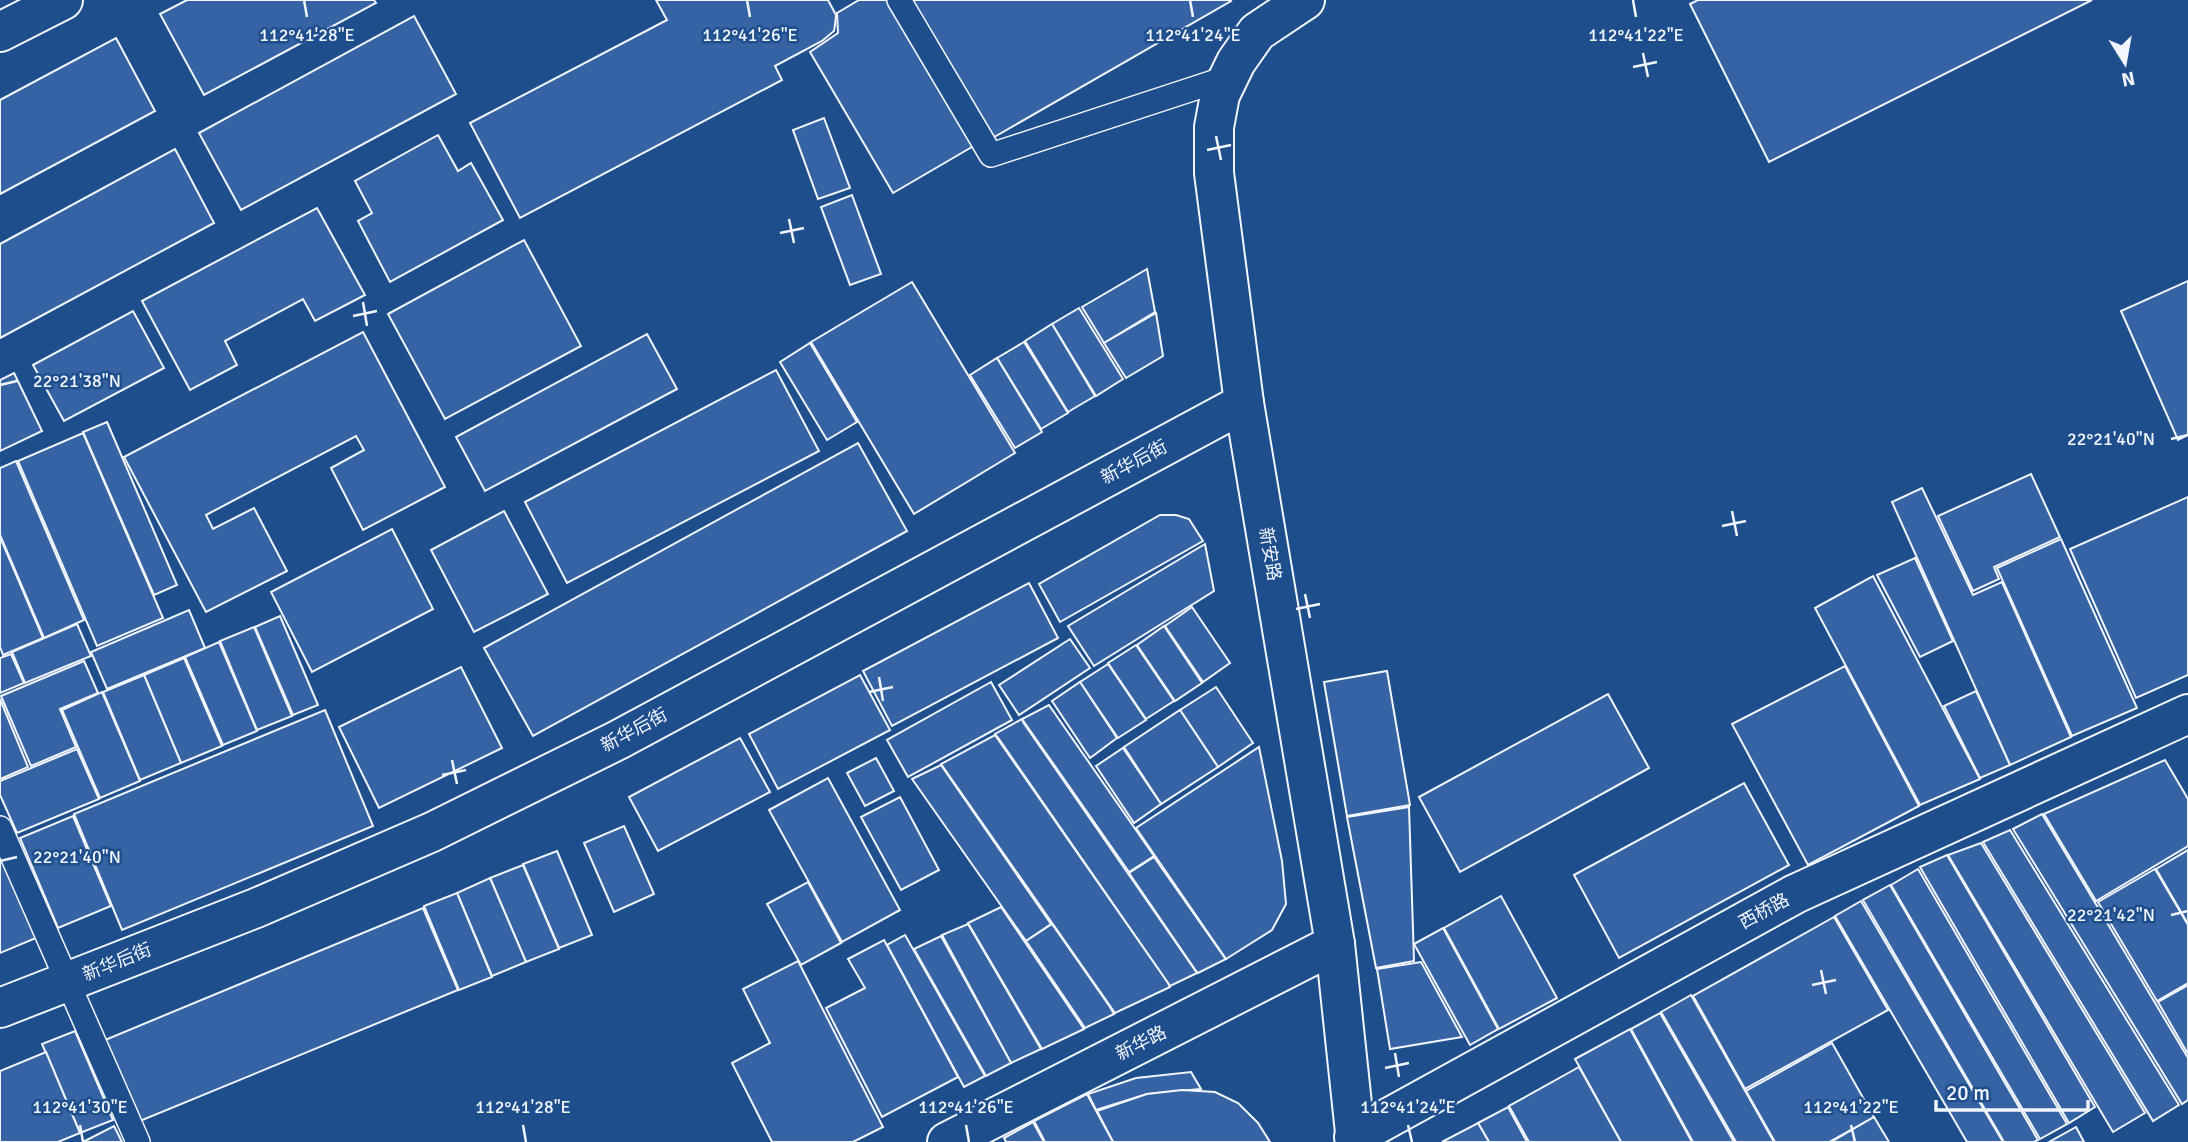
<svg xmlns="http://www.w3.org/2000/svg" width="2188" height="1142" viewBox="0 0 2188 1142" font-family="Signika,'Noto Sans SC',sans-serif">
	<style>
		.building { fill: #3563a3; stroke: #f2f6ff; stroke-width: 2 }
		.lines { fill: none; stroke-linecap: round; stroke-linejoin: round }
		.lane-casing { stroke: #f2f6ff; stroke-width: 26 }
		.street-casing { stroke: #f2f6ff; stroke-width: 42 }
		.secondary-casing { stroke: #f2f6ff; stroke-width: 42 }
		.lane { stroke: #1f4e8c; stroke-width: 23 }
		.street { stroke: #1f4e8c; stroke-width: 38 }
		.secondary { stroke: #1f4e8c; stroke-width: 38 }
		.ticks { fill: none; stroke: #f2f6ff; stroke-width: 2.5 }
		.labels { text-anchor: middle; stroke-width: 5; stroke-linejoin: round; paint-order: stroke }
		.street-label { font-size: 18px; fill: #f2f6ff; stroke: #1f4e8c }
		.ticks-label { font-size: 18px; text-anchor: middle; fill: #f2f6ff; stroke: #1f4e8c; stroke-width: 5; stroke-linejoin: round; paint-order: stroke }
	</style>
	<rect width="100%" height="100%" fill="#1f4e8c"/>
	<g class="building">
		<path d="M187,0H374L376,3L204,95L160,14Z"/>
		<path d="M656,0H828L836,15L835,25L834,31L822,41L775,66L782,80L520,218L470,123L667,20Z"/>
		<path d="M859,0H894L977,144L893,193L810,52L838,33L837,13Z"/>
		<path d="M908,0H1230L1231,1L989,140Z"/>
		<path d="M1698,0H2092L1769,162L1690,4Z"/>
		<path d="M414,16L456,94L241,210L199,133Z"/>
		<path d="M116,38L155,111L0,194V100Z"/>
		<path d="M824,118L850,188L818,199L793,130Z"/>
		<path d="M438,135L458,171L471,163L503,220L390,282L358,221L372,213L355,181Z"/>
		<path d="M175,149L214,223L0,338V244Z"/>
		<path d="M852,195L881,274L850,285L821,207Z"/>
		<path d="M317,208L365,295L315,321L303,299L225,341L237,365L190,390L142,301Z"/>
		<path d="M524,240L581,346L445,419L388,314Z"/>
		<path d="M1147,269L1155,312L1104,343L1082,307Z"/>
		<path d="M2188,281V435L2178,440L2121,311Z"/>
		<path d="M912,282L1015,453L914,514L811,342Z"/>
		<path d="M1079,308L1123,379L1096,396L1052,324Z"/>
		<path d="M133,311L164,368L64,421L33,365Z"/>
		<path d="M1156,313L1163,356L1126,378L1104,343Z"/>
		<path d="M1052,324L1095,396L1068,412L1025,341Z"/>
		<path d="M363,332L445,487L363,530L331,468L364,450L356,436L206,515L213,529L254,508L287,571L206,612L124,457Z"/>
		<path d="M647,334L677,389L485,491L456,437Z"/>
		<path d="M1024,342L1068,413L1041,429L997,358Z"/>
		<path d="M810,343L857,422L827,440L780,362Z"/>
		<path d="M997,358L1042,432L1015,448L970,375Z"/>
		<path d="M776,370L819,451L567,583L525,502Z"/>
		<path d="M14,373L42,431L0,451V380Z"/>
		<path d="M107,422L177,585L154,595L83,432Z"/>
		<path d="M83,433L163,618L97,646L18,461Z"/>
		<path d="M858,443L907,531L533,736L484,648Z"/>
		<path d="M16,461L84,620L44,638L0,535V468Z"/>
		<path d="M2031,474L2060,537L1994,567L1999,579L1973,591L1938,516Z"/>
		<path d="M1922,488L1973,595L2002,582L2071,737L2010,765L1892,502Z"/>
		<path d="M2188,497V675L2136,698L2070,549Z"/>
		<path d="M504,511L548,594L474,632L431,550Z"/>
		<path d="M1160,515H1176L1189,519L1203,541L1060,622L1039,584Z"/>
		<path d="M392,529L433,609L312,672L271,592Z"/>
		<path d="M0,537L43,638L3,655L0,647Z"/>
		<path d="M2061,539L2137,708L2072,736L1997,568Z"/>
		<path d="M1205,544L1214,591L1094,666L1068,626Z"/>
		<path d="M1915,558L1953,641L1920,657L1877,575Z"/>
		<path d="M1873,576L1980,779L1920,805L1815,608Z"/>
		<path d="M1029,583L1058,638L892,726L863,671Z"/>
		<path d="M1192,607L1230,663L1203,682L1165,626Z"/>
		<path d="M189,610L205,648L107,689L91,652Z"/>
		<path d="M280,616L318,705L293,715L255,627Z"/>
		<path d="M77,624L91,656L25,683L12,652Z"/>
		<path d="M1164,626L1202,683L1175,701L1137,645Z"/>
		<path d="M254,627L292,716L257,730L220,641Z"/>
		<path d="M1070,639L1090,668L1019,715L999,685Z"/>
		<path d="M219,642L257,731L223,745L185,657Z"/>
		<path d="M1136,645L1174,701L1146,719L1108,663Z"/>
		<path d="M11,654L24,683L0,693V658Z"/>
		<path d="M184,658L222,746L181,763L144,675Z"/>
		<path d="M84,661L98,693L60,709L76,747L31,766L1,696Z"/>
		<path d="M1108,664L1146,720L1118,738L1080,682Z"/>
		<path d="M1845,666L1919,806L1808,865L1732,724Z"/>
		<path d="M461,667L502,748L379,808L339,727Z"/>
		<path d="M1387,671L1410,805L1347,816L1324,682Z"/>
		<path d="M144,675L181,763L140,780L103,692Z"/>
		<path d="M860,675L890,730L778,789L749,734Z"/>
		<path d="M991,682L1012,720L908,777L887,740Z"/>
		<path d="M1080,682L1117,738L1090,758L1052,701Z"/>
		<path d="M1216,687L1253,743L1218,767L1180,710Z"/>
		<path d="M1976,691L2010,765L1980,778L1944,706Z"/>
		<path d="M102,692L140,781L100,798L62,710Z"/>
		<path d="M1608,694L1649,768L1460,872L1419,797Z"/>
		<path d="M0,699L28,767L0,779Z"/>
		<path d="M1049,705L1154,856L1129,872L1022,719Z"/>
		<path d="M325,710L373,826L122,930L74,814Z"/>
		<path d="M1180,710L1218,767L1161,804L1124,747Z"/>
		<path d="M1022,719L1023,722L1197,973L1170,986L999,739L995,734Z"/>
		<path d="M995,735L1168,983L1170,987L1115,1013L941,764Z"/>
		<path d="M740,738L770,792L658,851L629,797Z"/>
		<path d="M1259,747L1282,861L1286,904L1272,930L1226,959L1136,828Z"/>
		<path d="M1123,748L1161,804L1134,823L1096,766Z"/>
		<path d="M77,749L99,799L17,833L0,795V781Z"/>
		<path d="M876,758L894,791L865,806L847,773Z"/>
		<path d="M2165,760L2188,799V846L2096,901L2044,814Z"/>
		<path d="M941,765L1051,924L1026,941L912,779Z"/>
		<path d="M828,778L900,910L842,942L769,810Z"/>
		<path d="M1744,783L1789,865L1619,958L1574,875Z"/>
		<path d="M900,797L939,870L901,890L861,817Z"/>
		<path d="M1409,807L1414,961L1376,968L1347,817Z"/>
		<path d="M2042,814L2188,1058V1100L2182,1104L2013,829Z"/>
		<path d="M73,816L111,906L58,928L20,838Z"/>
		<path d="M624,826L654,894L614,912L584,843Z"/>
		<path d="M2010,830L2179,1105L2153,1121L1983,842Z"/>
		<path d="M1981,843L2145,1113L2113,1132L1948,855Z"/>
		<path d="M2188,850V924L2156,869Z"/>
		<path d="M557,851L592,935L559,948L523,864Z"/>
		<path d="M0,854L36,938L0,953Z"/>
		<path d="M1947,855L2095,1107L2069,1123L1920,867Z"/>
		<path d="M1154,857L1225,958L1226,959L1198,973L1196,971L1129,873Z"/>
		<path d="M523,865L559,949L526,962L490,878Z"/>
		<path d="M1918,869L2067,1124L2040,1139L1891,885Z"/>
		<path d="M2155,869L2188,925V983L2157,1001L2098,902Z"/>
		<path d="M490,878L526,962L492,976L457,893Z"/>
		<path d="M808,882L841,943L801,965L767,904Z"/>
		<path d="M1890,885L2038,1140L2034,1142H2004L1863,900Z"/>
		<path d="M457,893L492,977L459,990L424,906Z"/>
		<path d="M1501,896L1557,998L1499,1029L1444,928Z"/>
		<path d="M1861,901L2003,1142H1967L1835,916Z"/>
		<path d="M1001,907L1084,1029L1042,1049L968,923Z"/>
		<path d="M423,908L458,990L140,1121L105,1040Z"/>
		<path d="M1834,917L1888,1010L1745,1089L1693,996Z"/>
		<path d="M968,924L1041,1049L1011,1063L942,935Z"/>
		<path d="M1052,924L1110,1007L1114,1014L1085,1028L1081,1022L1026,941Z"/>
		<path d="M1443,928L1498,1029L1470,1045L1414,944Z"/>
		<path d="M905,935L985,1076L964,1087L887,945Z"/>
		<path d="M941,936L1011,1063L986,1076L914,949Z"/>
		<path d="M884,940L958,1077L882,1117L826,1008L865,988L848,959Z"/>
		<path d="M798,961L883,1127L853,1142H772L732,1063L770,1043L743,989Z"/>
		<path d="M1421,962L1462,1037L1390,1049L1377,969Z"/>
		<path d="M2188,985V1054L2158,1002Z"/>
		<path d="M1691,995L1774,1142H1736L1661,1012Z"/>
		<path d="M1660,1013L1734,1142H1693L1631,1029Z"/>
		<path d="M1630,1029L1692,1142H1621L1575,1059Z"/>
		<path d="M75,1031L113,1120L80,1133L42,1044Z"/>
		<path d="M1832,1043L1874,1117L1829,1142H1775L1746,1091Z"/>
		<path d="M46,1052L80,1133L58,1142H0V1071Z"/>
		<path d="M1579,1067L1621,1142H1529L1509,1106Z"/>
		<path d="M1191,1072L1201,1089L1147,1094L1096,1110L1088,1094L1136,1078Z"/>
		<path d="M1182,1090L1215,1092L1238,1103L1258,1123L1270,1142H1113L1097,1111L1147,1094Z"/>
		<path d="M1087,1094L1113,1142H1045L1034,1121Z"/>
		<path d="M1508,1107L1527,1142H1489L1478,1123Z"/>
		<path d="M1874,1117L1889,1142H1831Z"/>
		<path d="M1033,1122L1044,1142H1006L1004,1138Z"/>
		<path d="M1478,1123L1489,1142H1442Z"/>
		<path d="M114,1126L122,1142H83Z"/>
		<path d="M2076,1127L2084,1142H2049Z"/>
	</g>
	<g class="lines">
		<g class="lane-casing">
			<g id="lane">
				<path d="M899,0L991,155L1229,77"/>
				<path d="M0,828L138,1142"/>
			</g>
		</g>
		<g class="street-casing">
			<g id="street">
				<path d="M0,32L63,0"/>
				<path d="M0,1008L256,908L432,832L618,740L1244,403"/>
				<path d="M1354,1137L1795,894L2188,714"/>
				<path d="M947,1142L1335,944"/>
			</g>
		</g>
		<g class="secondary-casing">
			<path id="secondary" d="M1305,0L1257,32L1236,62L1220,95L1214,127V173L1244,403L1335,944L1356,1142"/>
		</g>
		<use href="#lane" class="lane"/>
		<use href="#street" class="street"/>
		<use href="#secondary" class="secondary"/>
	</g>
	<path class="ticks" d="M304,0L307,17M747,0L750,17M1190,0L1193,17M1633,0L1636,17M1643,53L1648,77M1633,67L1657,62M1216,136L1221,160M1207,150L1231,145M789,219L794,243M780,233L804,228M363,302L367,326M353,316L377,311M0,385L17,381M2171,439L2188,435M1732,511L1737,536M1722,526L1746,521M1305,594L1310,618M1296,609L1320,604M879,677L883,701M869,692L893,687M452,760L457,784M442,775L466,770M0,861L17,857M2171,915L2188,911M1821,970L1826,994M1812,985L1836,980M1395,1053L1399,1077M1385,1068L1409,1063M80,1125L83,1142M523,1125L526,1142M966,1125L969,1142M1408,1125L1412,1142M1851,1125L1855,1142"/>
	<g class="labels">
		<g class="street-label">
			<text transform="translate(1134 462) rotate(-28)" y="6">新华后街</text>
			<text transform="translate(1270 554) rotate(80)" y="6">新安路</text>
			<text transform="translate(634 730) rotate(-28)" y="6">新华后街</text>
			<text transform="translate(1764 911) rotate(-29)" y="6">西桥路</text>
			<text transform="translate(117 962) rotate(-22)" y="6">新华后街</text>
			<text transform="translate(1141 1043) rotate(-27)" y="6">新华路</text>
		</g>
	</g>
	<g class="ticks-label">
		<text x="307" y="41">112°41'28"E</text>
		<text x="750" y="41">112°41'26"E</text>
		<text x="1193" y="41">112°41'24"E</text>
		<text x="1636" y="41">112°41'22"E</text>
		<text x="77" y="387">22°21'38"N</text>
		<text x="2111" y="445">22°21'40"N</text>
		<text x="77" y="863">22°21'40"N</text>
		<text x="2111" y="921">22°21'42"N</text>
		<text x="80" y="1113">112°41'30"E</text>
		<text x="523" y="1113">112°41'28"E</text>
		<text x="966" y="1113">112°41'26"E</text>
		<text x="1408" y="1113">112°41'24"E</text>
		<text x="1851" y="1113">112°41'22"E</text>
	</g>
	<g transform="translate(2125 63) rotate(169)" stroke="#1f4e8c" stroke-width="5" paint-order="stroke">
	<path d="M0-5L12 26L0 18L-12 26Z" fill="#f2f6ff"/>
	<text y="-10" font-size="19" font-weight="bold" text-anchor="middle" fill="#f2f6ff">N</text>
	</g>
	<path d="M1936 1100v10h152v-10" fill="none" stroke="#f2f6ff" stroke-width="3.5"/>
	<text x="1946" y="1100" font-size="21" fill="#f2f6ff" stroke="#1f4e8c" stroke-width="5" paint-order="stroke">20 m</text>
</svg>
